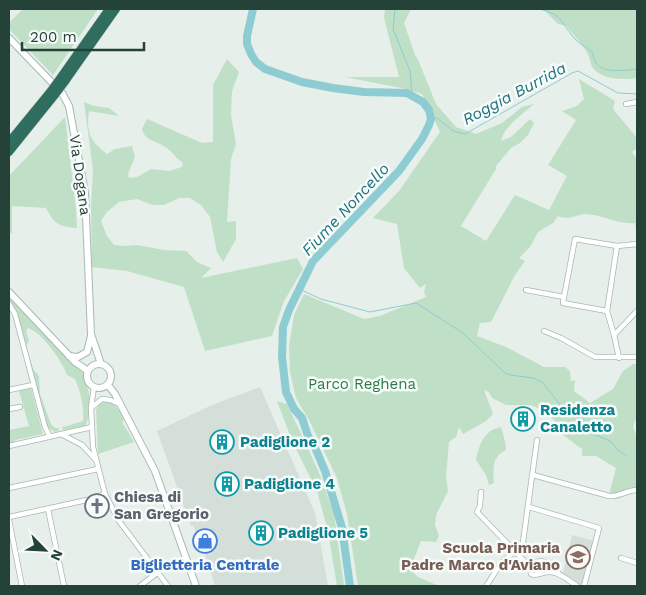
<svg xmlns="http://www.w3.org/2000/svg" width="646" height="595" viewBox="0 0 646 595" font-family="'Work Sans',sans-serif">
	<style>
		.built { fill: #d4dfd9 }
		.green { fill: #bfe0c6 }
		.lines { fill: none; stroke-linecap: round; stroke-linejoin: round }
		.stream { stroke: #8eccd3; stroke-width: 1 }
		.river { stroke: #8eccd3; stroke-width: 8 }
		.street-casing { stroke: #a8b8b1; stroke-width: 6 }
		.secondary-casing { stroke: #a4bbb2; stroke-width: 8 }
		.highway-casing { stroke: #c2cac7; stroke-width: 9 }
		.street { stroke: #fff; stroke-width: 4.5 }
		.secondary { stroke: #fff; stroke-width: 6 }
		.highway { stroke: #2f6e5e; stroke-width: 8 }
		.highway-bridge-casing { stroke: #c2cac7; stroke-width: 9; stroke-linecap: butt }
		.highway-bridge { stroke: #2f6e5e; stroke-width: 8 }
		.labels { text-anchor: middle; stroke-width: 5; stroke-linejoin: round; paint-order: stroke }
		.street-label { font-size: 15px; fill: #244238; stroke: #f7fbf9 }
		.park-label { font-size: 15px; fill: #2d7947; stroke: #f7fbf9 }
		.culture-label { font-size: 15px; font-weight: bold; fill: #0d838f; stroke: #f7fbf9; text-anchor: start }
		.worship-label { font-size: 15px; font-weight: bold; fill: #5b616d; stroke: #f7fbf9; text-anchor: start }
		.education-label { font-size: 15px; font-weight: bold; fill: #785e54; stroke: #f7fbf9; text-anchor: end }
		.shop-label { font-size: 15px; font-weight: bold; fill: #366cbe; stroke: #f7fbf9 }
		.water-label { font-size: 16px; font-style: italic; fill: #1d737f; stroke: #f7fbf9 }
	</style>
	<rect width="100%" height="100%" fill="#e6efea"/>
	<g class="built">
		<path d="M260,387L315,513L328,586H215L202,544L200,543L193,525L191,526L157,431L212,405Z"/>
		<path d="M572,535L594,541L583,583L581,585L563,573Z"/>
	</g>
	<g class="green">
		<path d="M23,9H98L53,75L9,29V23Z"/>
		<path d="M385,9H411L404,23L415,55L419,62L436,104L456,127L476,134L502,123L522,107L534,104C523,114 504,126 501,141L511,137L530,119L534,123L528,135L520,143L511,148L496,166V169L461,226L486,241L515,195L549,210L567,176L548,165L576,120L562,111L577,106L584,99L579,79L615,101L613,109L637,138V148L632,152L637,159V237L635,223C617,225 602,214 585,214C575,215 568,221 558,216L553,223L538,232L530,247L519,258L525,261L515,275L491,322L480,323L477,336L506,347L544,367H565L570,371L571,381L575,380L574,391L590,403L613,389L623,371L633,364H637V417L633,426L637,438V488C627,487 619,495 609,495L616,468L596,456H582V449L563,435L554,420L541,409L531,405H506L492,398L489,392L484,390L493,414L486,421L463,434L459,427L456,437L449,442L446,477L448,491L436,515L435,525L439,536L436,542L421,541L410,569L418,577L439,586H358L347,514L337,478L309,420L296,398L290,372L289,346L294,315L304,294L364,319L380,316L426,297L424,292L426,284L420,288L404,268L397,224L373,218L399,191L440,132L422,94L401,88L345,77H399L384,18Z"/>
		<path d="M543,9H637V78C624,80 602,80 593,68C590,64 590,58 588,54C582,44 573,34 566,26L558,24Z"/>
		<path d="M227,59L239,72L232,91L231,115L236,144L231,159L227,222L236,221V239L223,262L217,252L210,217L201,205L190,198H179L164,205H153L137,199L119,202L107,212L101,221L107,236L114,245L124,246L137,245L164,250L186,251L197,262L211,268L201,278L297,258L303,269L284,301L272,336L205,351L184,287L127,271L92,267L91,206L93,170L84,102L94,106L109,108L119,116L89,111C86,133 90,141 107,154L115,149L132,146L135,157L128,174L129,178L137,177L151,169L169,171L182,167L183,163C177,159 173,153 167,148C158,141 145,142 142,129L147,119L202,143L213,142V85Z"/>
		<path d="M65,117L76,209L77,228C58,226 55,225 46,208L12,206V234L9,231V176Z"/>
		<path d="M9,297L83,373C84,379 86,383 88,389C91,399 91,417 85,426L63,430L62,427H63L83,421C84,406 81,393 75,379L67,375C62,361 43,333 28,328L26,331L29,341L26,346L33,369L39,376L40,394L51,424L55,428H58L59,431L55,432L48,428Z"/>
		<path d="M31,388L43,434L15,440V442L9,443V430L29,426L19,391Z"/>
		<path d="M104,401C116,403 119,409 124,420L122,422L134,442L98,454L96,410L101,402Z"/>
		<path d="M277,401L287,404L318,470L334,514L344,586H337L328,531L317,491L293,443Z"/>
		<path d="M501,427C503,435 506,442 506,450C492,457 493,468 494,483L489,485L486,475L476,460C479,445 484,430 501,427Z"/>
	</g>
	<g class="lines">
		<g class="stream">
			<path d="M395,9L393,29L410,71L412,95"/>
			<path d="M538,9C564,14 560,23 576,40C580,45 588,47 592,52C594,55 593,59 596,63C604,74 625,70 637,69"/>
			<path d="M431,119L437,118L453,131L465,134L572,73L578,71L618,93L637,94"/>
			<path d="M299,289L321,299L370,312L416,303L463,333L505,373L510,375L533,378L542,382L566,412L581,420L593,434L610,441L619,451L627,456"/>
		</g>
		<path class="river" d="M253,9L247,36V44L251,54L256,62L265,69L302,82L333,88L364,92L407,93L423,102L429,110L431,119L429,125L422,139L399,171L313,261L289,310L283,327L282,357L286,392L294,409L302,418L308,436L314,445L325,471L342,528L350,586"/>
		<g class="street-casing">
			<g id="street">
				<path d="M626,104L637,102"/>
				<path d="M617,246L637,244"/>
				<path d="M526,290L564,297L563,303L607,311"/>
				<path d="M564,297L575,239L617,246L607,311L614,335L619,358"/>
				<path d="M9,304L15,314L45,427L50,437"/>
				<path d="M544,331L561,338L595,357H637"/>
				<path d="M614,335L637,311"/>
				<path d="M94,387L91,408L93,447L105,494L119,521L168,586"/>
				<path d="M9,390L33,385"/>
				<path d="M91,408L102,399L110,400L120,404"/>
				<path d="M9,409L20,407"/>
				<path d="M63,435L82,445L96,460"/>
				<path d="M9,446L92,427"/>
				<path d="M533,475L609,496C619,497 627,490 637,490"/>
				<path d="M9,488L98,469"/>
				<path d="M481,492L480,506L477,512L530,567L531,574C538,577 543,571 551,572C561,573 569,581 577,586"/>
				<path d="M529,507L599,528L584,586"/>
				<path d="M48,509L64,586"/>
				<path d="M9,517L87,500L105,494"/>
				<path d="M9,520L22,586"/>
				<path d="M621,558L637,563"/>
				<path d="M530,567C540,555 552,564 559,574"/>
				<path d="M140,586L157,573"/>
				<path d="M486,586C493,577 499,563 509,556C515,551 520,550 523,542L537,440"/>
			</g>
		</g>
		<g class="secondary-casing">
			<g id="secondary">
				<path d="M9,38L62,93L69,106L85,193L91,334L101,364"/>
				<path d="M9,292L75,362L88,371"/>
				<path d="M69,356L78,357L87,352L91,336"/>
				<circle cx="99" cy="376" r="12"/>
				<path d="M108,385L115,394L155,471L196,586"/>
			</g>
		</g>
		<g class="highway-casing">
			<g id="highway">
				<path d="M61,77L109,9"/>
				<path d="M66,80L116,9"/>
				<path d="M9,142L50,92"/>
				<path d="M9,152L54,96"/>
			</g>
		</g>
		<use href="#street" class="street"/>
		<use href="#secondary" class="secondary"/>
		<use href="#highway" class="highway"/>
		<g class="highway-bridge-casing">
			<g id="highway-bridge">
				<path d="M50,92L61,77"/>
				<path d="M54,96L66,80"/>
			</g>
		</g>
		<use href="#highway-bridge" class="highway-bridge"/>
	</g>
	<defs>
		<g id="building-ring" transform="scale(1.25)"><circle r="9.5" fill="#f7fbf9" stroke="#0f9aa8" stroke-width="1.5"/><path d="M-4-6H4V6H1V3H-1V6H-4ZM-2.5-4.3h1.7v1.8h-1.7ZM.8-4.3h1.7v1.8H.8ZM-2.5-1h1.7V.8h-1.7ZM.8-1h1.7V.8H.8Z" fill="#0f9aa8"/></g>
		<g id="church-ring" transform="scale(1.25)"><circle r="9.5" fill="#f7fbf9" stroke="#6b7280" stroke-width="1.5"/><path d="M-1.2-6h2.4v3.5h3.3v2.4h-3.3V6h-2.4V-.1h-3.3v-2.4h3.3Z" fill="#6b7280"/></g>
		<g id="shop-ring" transform="scale(1.25)"><circle r="9.5" fill="#f7fbf9" stroke="#3f7fe0" stroke-width="1.5"/><path d="M-5-2.5h2.3a2.7 3.5 0 0 1 5.4 0H5L5.5 6h-11ZM-1.5-2.5h3a1.5 2.3 0 0 0-3 0Z" fill="#3f7fe0"/></g>
		<g id="school-ring" transform="scale(1.25)"><circle r="9.5" fill="#f7fbf9" stroke="#8d6e63" stroke-width="1.5"/><path d="M0-5L7-2L0 1L-7-2ZM-4 1L0 2.5L4 1V4Q0 6-4 4Z" fill="#8d6e63"/></g>
	</defs>
	<g fill-rule="evenodd">
		<use href="#building-ring" x="523" y="419"/>
		<use href="#building-ring" x="222" y="442"/>
		<use href="#building-ring" x="227" y="484"/>
		<use href="#church-ring" x="97" y="506"/>
		<use href="#building-ring" x="261" y="533"/>
		<use href="#shop-ring" x="205" y="541"/>
		<use href="#school-ring" x="578" y="557"/>
	</g>
	<g class="labels">
		<g class="street-label">
			<text transform="translate(80 175) rotate(82)" y="5">Via Dogana</text>
		</g>
		<g class="park-label">
			<text x="362" y="389">Parco Reghena</text>
		</g>
		<g class="culture-label">
			<text x="540" y="415">Residenza<tspan x="540" dy="17">Canaletto</tspan></text>
			<text x="240" y="447">Padiglione 2</text>
			<text x="244" y="489">Padiglione 4</text>
			<text x="278" y="538">Padiglione 5</text>
		</g>
		<g class="worship-label">
			<text x="114" y="502">Chiesa di<tspan x="114" dy="17">San Gregorio</tspan></text>
		</g>
		<g class="education-label">
			<text x="560" y="553">Scuola Primaria<tspan x="560" dy="17">Padre Marco d'Aviano</tspan></text>
		</g>
		<g class="shop-label">
			<text x="205" y="570">Biglietteria Centrale</text>
		</g>
		<g class="water-label">
			<text transform="translate(514 93) rotate(-28)" y="6">Roggia Burrida</text>
			<text transform="translate(345 209) rotate(-47)" y="6">Fiume Noncello</text>
		</g>
	</g>
	<rect width="646" height="595" fill="none" stroke="#244238" stroke-width="20"/>
	<g transform="translate(45 550) rotate(114)" stroke="#f7fbf9" stroke-width="4" paint-order="stroke">
	<path d="M0-4L9 19L0 12L-9 19Z" fill="#244238"/>
	<text y="-8" font-size="14" font-weight="bold" text-anchor="middle" fill="#244238">N</text>
	</g>
	<path d="M22 42v8h122v-8" fill="none" stroke="#244238" stroke-width="2.5"/>
	<text x="30" y="42" font-size="15" fill="#244238" stroke="#f7fbf9" stroke-width="4" paint-order="stroke">200 m</text>
</svg>
